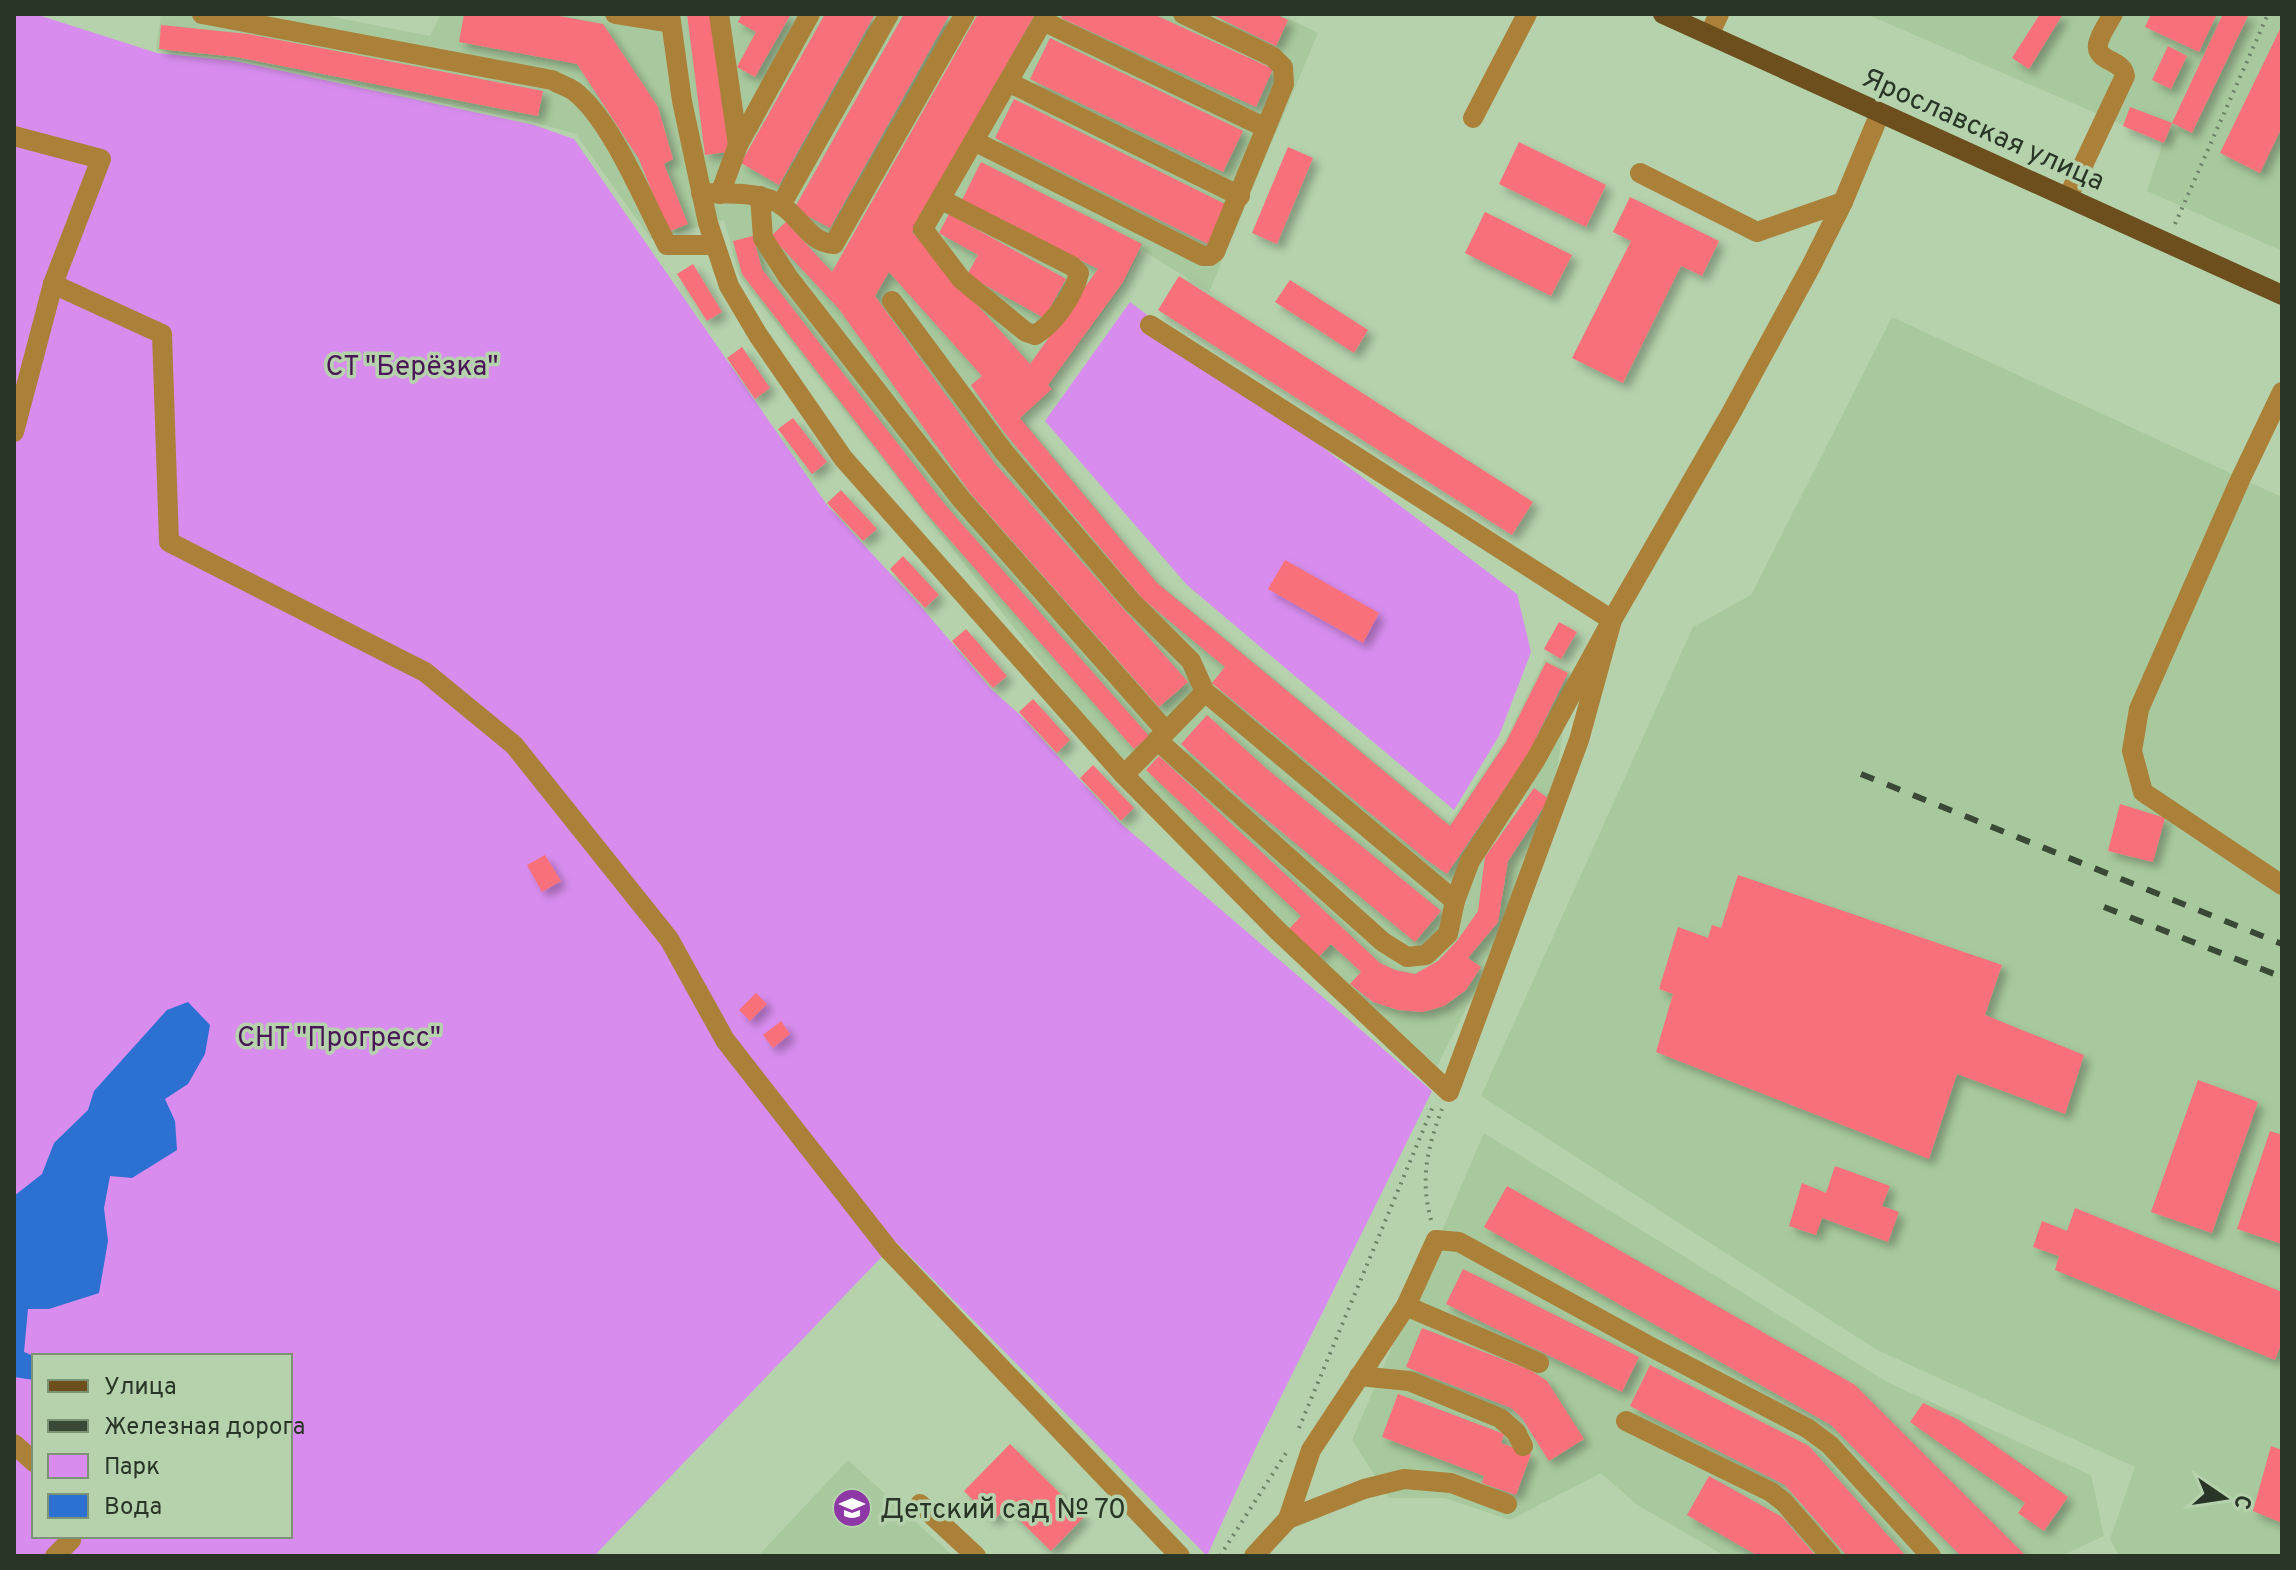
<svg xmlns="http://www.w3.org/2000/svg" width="2296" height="1570" viewBox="0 0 2296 1570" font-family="Overpass,sans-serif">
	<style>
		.built { fill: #a8c99d }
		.green { fill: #d88dee; fill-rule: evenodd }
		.water { fill: #2c70d2 }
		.building { fill: #f87079; filter: url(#shadow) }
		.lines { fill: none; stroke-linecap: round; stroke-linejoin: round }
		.path { stroke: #6d8267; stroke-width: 4; stroke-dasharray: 2 6; stroke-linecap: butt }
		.minor { stroke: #ab813a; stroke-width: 20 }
		.major { stroke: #6c4f1d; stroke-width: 20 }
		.rail { stroke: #3a4836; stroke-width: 6; stroke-dasharray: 14 14; stroke-linecap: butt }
		.labels { text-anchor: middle; stroke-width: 7; stroke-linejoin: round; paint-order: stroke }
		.street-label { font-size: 28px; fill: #293526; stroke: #b5d2ac }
		.park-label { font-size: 28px; fill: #491656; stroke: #b5d2ac }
		.poi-label { font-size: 28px; fill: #293526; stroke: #b5d2ac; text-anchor: start }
	</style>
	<defs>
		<filter id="shadow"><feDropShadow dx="6" dy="6" stdDeviation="4" flood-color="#0004"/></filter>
	</defs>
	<rect width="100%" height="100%" fill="#b5d2ac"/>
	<g class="built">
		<path d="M161,14H318L430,36L441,14H1278L1318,33L1209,292L1141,249L1124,284L1050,384L1054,389L1022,418L1157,582L1449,823L1505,740L1545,659L1571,673L1553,800L1484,974L1437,1066L1288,929L1128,774L739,275L724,220L651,239L576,134L533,122L235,59L156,51Z"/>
		<path d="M1866,14H2282V251L2147,191L2163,142Z"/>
		<path d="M1892,317L2282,497V1556H2119L2110,1539L2135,1467L1877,1350L1481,1096L1693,627L1751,595Z"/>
		<path d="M1484,1133L1889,1383L2091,1475L2104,1536L2061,1556H1725L1636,1504L1601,1473L1510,1520L1445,1498H1389L1352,1440Z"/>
		<path d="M848,1460L953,1556H758Z"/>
	</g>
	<g class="green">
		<path d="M14,14H35L157,53L235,61L534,125L574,139L827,505L923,609L991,689L1018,713L1118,821L1432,1091L1258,1443L1207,1556L896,1242L594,1556H14ZM34,1356H290V1536H34Z"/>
		<path d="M1130,302L1517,594L1531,652L1499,736L1454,810L1187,585L1045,421Z"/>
	</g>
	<path class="water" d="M188,1002L210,1025L205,1054L188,1084L165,1099L175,1121L177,1150L132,1178L110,1176L104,1208L108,1241L99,1293L49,1309H28L24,1352L34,1356V1380L14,1377V1196L42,1174L54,1143L88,1110L94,1091L167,1010Z"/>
	<g class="building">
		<path d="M464,14H548L603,24L658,107L673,159L664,164L688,224L668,232L639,159L577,64L459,42Z"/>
		<path d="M687,14H712L729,152L705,155Z"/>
		<path d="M742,14H791L755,77L737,67L756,32L738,22Z"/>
		<path d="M825,14H875L779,185L741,163Z"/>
		<path d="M904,14H950L830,228L794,209Z"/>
		<path d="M978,14H1035L912,232L1030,364L1098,269L962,200L981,162L1142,244L1123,282L1048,385L1052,389L1020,418L1157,583L1450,826L1506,742L1546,662L1568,673L1527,756L1447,874L1427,860L1212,683L1225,667L1143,599L1004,432L971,385L982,376L889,272L875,296L996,465L1188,682L1159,707L971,494L839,309L771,236L786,222L832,272Z"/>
		<path d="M1063,14H1153L1273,69L1256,107L1061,18Z"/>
		<path d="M1211,14H1275L1288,20L1276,46Z"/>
		<path d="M2040,14H2063L2029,69L2012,58Z"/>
		<path d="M2151,14H2217L2199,52L2145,27Z"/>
		<path d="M2223,14H2249L2192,133L2172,123Z"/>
		<path d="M161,25L248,34L543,91L538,116L236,57L159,49Z"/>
		<path d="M2282,25V127L2260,173L2220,153Z"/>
		<path d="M1050,38L1243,131L1223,172L1030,79Z"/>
		<path d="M2168,46L2187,56L2171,89L2152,80Z"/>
		<path d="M1014,99L1229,206L1210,245L995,138Z"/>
		<path d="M2130,107L2172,123L2164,143L2123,126Z"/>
		<path d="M1519,142L1606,185L1586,227L1499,184Z"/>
		<path d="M1288,147L1313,158L1277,244L1252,233Z"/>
		<path d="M1630,197L1719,241L1702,276L1681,266L1623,383L1572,358L1631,241L1613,232Z"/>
		<path d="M1485,212L1572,255L1551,296L1465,253Z"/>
		<path d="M949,214L1066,279L1044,318L967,275L978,255L939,233Z"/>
		<path d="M753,236L762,269L947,507L1149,736L1134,749L926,513L742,274L733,241Z"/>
		<path d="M693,264L722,312L707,321L677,274Z"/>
		<path d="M1179,276L1533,502L1512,535L1158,310Z"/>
		<path d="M1290,280L1368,330L1354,353L1275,302Z"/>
		<path d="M742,347L770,388L755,399L727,358Z"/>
		<path d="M793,418L827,462L812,474L778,429Z"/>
		<path d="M841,490L877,529L863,541L827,503Z"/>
		<path d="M903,556L939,595L925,608L890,569Z"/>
		<path d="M1285,560L1379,613L1363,643L1268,589Z"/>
		<path d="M1559,622L1577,632L1561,659L1544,649Z"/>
		<path d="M966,629L1007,676L993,688L952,641Z"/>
		<path d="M1033,699L1070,740L1057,753L1019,712Z"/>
		<path d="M1207,715L1267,769L1441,911L1415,942L1237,795L1181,744Z"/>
		<path d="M1159,756L1380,963L1395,970L1415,974L1438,961L1457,941L1478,911L1485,857L1534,788L1549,799L1508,861L1498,922L1468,958L1481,967L1466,990L1444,1006L1423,1012L1398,1010L1373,1002L1350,984L1361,972L1331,944L1319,957L1289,929L1301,916L1146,770Z"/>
		<path d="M1093,765L1134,808L1121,821L1080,778Z"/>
		<path d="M2120,804L2165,818L2153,862L2108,851Z"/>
		<path d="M545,855L561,881L542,892L527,865Z"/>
		<path d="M1738,875L2002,965L1985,1015L2084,1055L2065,1114L1957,1074L1929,1159L1656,1052L1673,994L1659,989L1678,927L1708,938L1712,925L1721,928Z"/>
		<path d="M756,993L767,1004L750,1021L739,1010Z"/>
		<path d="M781,1021L790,1034L773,1048L763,1035Z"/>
		<path d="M2198,1080L2258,1102L2212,1233L2151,1212Z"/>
		<path d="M2270,1131L2282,1135V1244L2237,1229Z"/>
		<path d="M1835,1166L1890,1186L1882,1206L1899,1212L1888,1242L1822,1218L1816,1235L1789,1226L1802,1183L1826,1193Z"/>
		<path d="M1507,1186L1855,1385L2026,1556H1961L1831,1425L1484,1227Z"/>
		<path d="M2075,1208L2282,1292V1342L2275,1360L2055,1270L2059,1256L2033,1247L2042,1221L2067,1231Z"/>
		<path d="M1463,1269L1639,1357L1622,1392L1446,1304Z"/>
		<path d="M1422,1328L1530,1370L1547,1381L1584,1439L1549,1461L1522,1418L1511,1408L1406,1367Z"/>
		<path d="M1650,1365L1809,1446L1906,1556H1847L1785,1485L1630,1406Z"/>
		<path d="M1398,1394L1504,1434L1501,1443L1531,1454L1516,1495L1482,1483L1484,1476L1382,1437Z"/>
		<path d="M1923,1403L1959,1420L2068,1497L2044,1531L2018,1513L2025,1503L1910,1422Z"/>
		<path d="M1010,1444L1084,1517L1051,1551L1006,1507L993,1521L964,1491Z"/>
		<path d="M2271,1446L2282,1450V1523L2253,1511Z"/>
		<path d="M1709,1476L1782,1517L1816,1556H1758L1687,1515Z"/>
	</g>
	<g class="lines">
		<g class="path">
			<path d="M2175,224L2268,14"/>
			<path d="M1431,1220C1420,1178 1427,1149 1442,1109"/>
			<path d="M1299,1428L1434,1104"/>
			<path d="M1220,1556L1288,1450"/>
		</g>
		<g class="minor">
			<path d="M202,14L552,80C559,84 568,87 574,91C611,119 645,203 667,245H715"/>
			<path d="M615,14L671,23"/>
			<path d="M670,14L682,101L708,223L729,286L758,335L843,458L1124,775L1277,930L1449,1092L1579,740L1612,620L1730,415L1811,266L1843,202L1880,113"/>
			<path d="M719,14L738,145L720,194"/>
			<path d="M1043,21L1266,128"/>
			<path d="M1709,35L1719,14"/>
			<path d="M1008,82L1240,196"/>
			<path d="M1473,118L1527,14"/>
			<path d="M14,136L101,159L53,284L14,432"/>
			<path d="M974,141L1203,256H1210L1215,252L1284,84L1283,67L1273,57L1183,14"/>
			<path d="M738,145L810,14"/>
			<path d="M1640,173L1757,232L1843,202"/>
			<path d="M701,193C726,194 755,191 778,203C799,214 808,243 834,244L965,14"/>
			<path d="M760,196L763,238L788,277L961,499L1165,730"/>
			<path d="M2068,197L2125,76C2123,59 2095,62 2098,44C2100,34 2108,23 2113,14"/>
			<path d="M940,199L1072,266L1079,273C1074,295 1054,324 1035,335L1026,332L961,279L923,229L1047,14"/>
			<path d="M781,205L889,14"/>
			<path d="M53,284L162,334L169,542L425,672L514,745L669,939L725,1040L889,1250L1180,1556"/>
			<path d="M892,301L1004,452L1131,601L1191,661L1205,692L1124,775"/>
			<path d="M1150,325L1612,620L1536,759L1470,861L1455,901L1448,934L1426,955L1407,957L1383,942L1157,740"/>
			<path d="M2282,392L2240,480L2139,709L2132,751L2143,792L2282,885"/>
			<path d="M1205,692L1455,901"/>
			<path d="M1406,1306L1539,1363"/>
			<path d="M1359,1376L1409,1381L1500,1418L1516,1432L1523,1446"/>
			<path d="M1626,1421L1771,1492L1784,1502L1831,1556"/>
			<path d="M14,1444L34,1462"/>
			<path d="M920,1504L976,1556"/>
			<path d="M1288,1519L1364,1489L1404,1479L1451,1483L1507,1504"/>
			<path d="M55,1556L71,1540L69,1536"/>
			<path d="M1254,1556L1288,1519L1311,1450L1406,1306L1436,1240L1459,1242L1651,1347L1807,1428L1830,1445L1931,1556"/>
		</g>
		<path class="major" d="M1663,14L2282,295"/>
		<g class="rail">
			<path d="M1861,774L2282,944"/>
			<path d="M2104,907L2282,977"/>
		</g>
	</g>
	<defs>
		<g id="school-disc" transform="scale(2)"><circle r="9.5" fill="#8e38a5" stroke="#b5d2ac"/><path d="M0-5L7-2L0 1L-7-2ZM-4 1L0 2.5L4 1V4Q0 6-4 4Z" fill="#fff"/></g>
	</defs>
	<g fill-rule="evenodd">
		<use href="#school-disc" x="852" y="1508"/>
	</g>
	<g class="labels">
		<g class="street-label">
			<text transform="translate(1984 128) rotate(24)" y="10">Ярославская улица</text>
		</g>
		<g class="park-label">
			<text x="412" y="375">СТ "Берёзка"</text>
			<text x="339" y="1046">СНТ "Прогресс"</text>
		</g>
		<g class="poi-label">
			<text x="880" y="1518">Детский сад № 70</text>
		</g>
	</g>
	<rect width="2296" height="1570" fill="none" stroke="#293526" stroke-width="32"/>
	<rect x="32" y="1354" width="260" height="184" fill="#b5d2ac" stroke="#7d9376" stroke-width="2"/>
	<rect x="48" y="1380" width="40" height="12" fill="#6c4f1d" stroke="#7d9376" stroke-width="2"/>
	<text x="104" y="1394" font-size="24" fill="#293526">Улица</text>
	<rect x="48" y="1420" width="40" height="12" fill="#3a4836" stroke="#7d9376" stroke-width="2"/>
	<text x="104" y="1434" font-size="24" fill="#293526">Железная дорога</text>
	<rect x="48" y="1454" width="40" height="24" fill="#d88dee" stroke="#7d9376" stroke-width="2"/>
	<text x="104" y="1474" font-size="24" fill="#293526">Парк</text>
	<rect x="48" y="1494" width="40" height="24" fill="#2c70d2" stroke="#7d9376" stroke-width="2"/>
	<text x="104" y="1514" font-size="24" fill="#293526">Вода</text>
	<g transform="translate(2224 1498) rotate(103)" stroke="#b5d2ac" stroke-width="6" paint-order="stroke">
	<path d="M0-6L14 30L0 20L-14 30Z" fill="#293526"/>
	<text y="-12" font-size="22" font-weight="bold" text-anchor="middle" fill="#293526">С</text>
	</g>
</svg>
